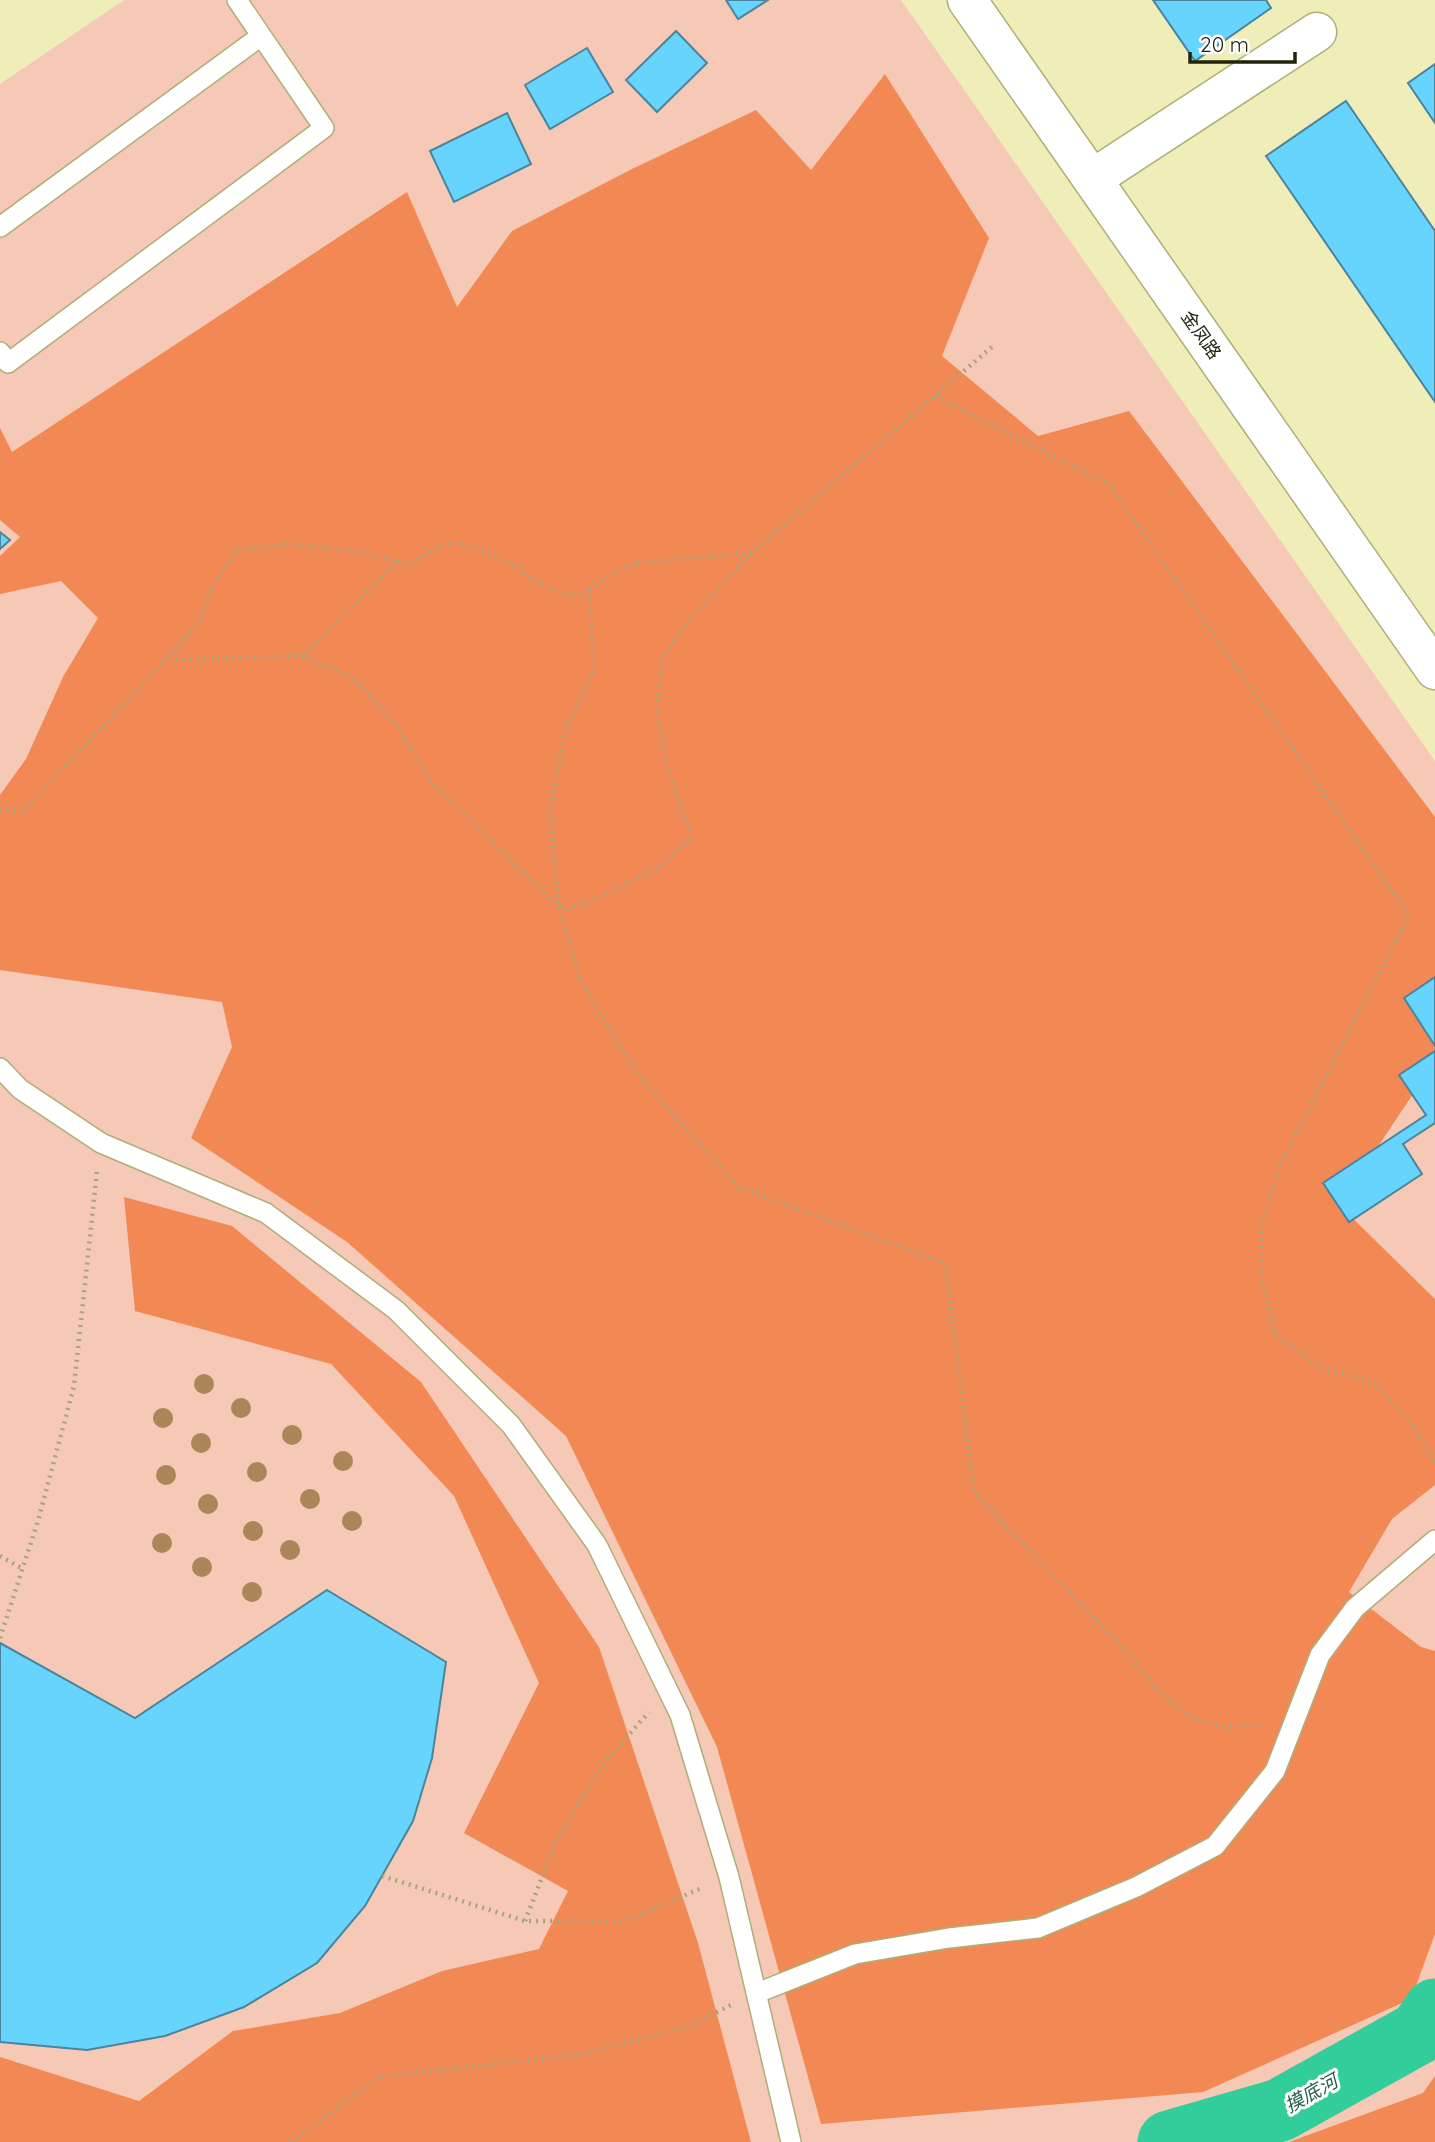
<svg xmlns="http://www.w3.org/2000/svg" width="1435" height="2142" viewBox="0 0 1435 2142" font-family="Quicksand,'Noto Sans SC',sans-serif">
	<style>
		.green { fill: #f5c9b5 }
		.forest { fill: #f28955 }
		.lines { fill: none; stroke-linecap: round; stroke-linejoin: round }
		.river { stroke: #33cc9b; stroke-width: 63 }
		.building { fill: #67d4fe; stroke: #4b849c; stroke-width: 2 }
		.service-casing { stroke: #afad79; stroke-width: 22 }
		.minor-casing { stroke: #afad79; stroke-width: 41 }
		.tertiary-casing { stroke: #afad79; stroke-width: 41 }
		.path { stroke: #a7a57b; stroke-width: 4.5; stroke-dasharray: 2 5; stroke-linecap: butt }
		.service { stroke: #fff; stroke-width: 19 }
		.minor { stroke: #fff; stroke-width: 38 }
		.tertiary { stroke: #fff; stroke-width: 38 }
		.tree { fill: #ab8658 }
		.labels { text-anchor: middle; stroke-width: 6; stroke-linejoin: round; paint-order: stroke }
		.street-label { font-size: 18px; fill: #23220d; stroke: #fff }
		.water-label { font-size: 19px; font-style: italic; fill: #255e49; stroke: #fff }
	</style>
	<rect width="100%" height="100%" fill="#f0eeb8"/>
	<path class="green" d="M124,0H901L1435,761V2142H0V84Z"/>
	<g class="forest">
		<path d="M885,74L989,238L942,356L1038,436L1129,411L1435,817V1061L1339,1205L1435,1299V1485L1392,1519L1349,1592L1421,1647L1435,1651V1934L1411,1999L1203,2092L821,2124L717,1747L566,1436L347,1242L191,1138L232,1047L222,1002L0,970V795L26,759L63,677L98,618L61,581L0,594V556L20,537L0,520V428L12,452L407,192L457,307L512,231L632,169L756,110L811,170Z"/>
		<path d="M124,1197L232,1226L421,1382L599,1647L698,1943L751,2142H0V2057L139,2101L233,2031L340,2013L442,1971L539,1949L568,1891L464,1833L539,1683L454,1496L331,1364L135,1311Z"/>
		<path d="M1435,2076V2142H1289L1423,2093Z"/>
	</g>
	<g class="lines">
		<path class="river" d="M1169,2142L1280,2110L1420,2032L1435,2010"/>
	</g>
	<g class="building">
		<path d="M726,0H768L738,19Z"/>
		<path d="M1153,0H1266L1271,8L1195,61Z"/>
		<path d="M676,31L707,63L657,112L626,80Z"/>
		<path d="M587,48L613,92L550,129L525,85Z"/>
		<path d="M1435,64V123L1408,83Z"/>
		<path d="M1346,101L1435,231V402L1266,156Z"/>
		<path d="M507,113L531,164L454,202L430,151Z"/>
		<path d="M0,532L10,540L0,549Z"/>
		<path d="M1435,977V1046L1404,998Z"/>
		<path d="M1435,1051V1123L1403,1144L1422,1174L1349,1222L1323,1183L1426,1115L1399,1075Z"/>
		<path d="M327,1590L446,1662L432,1758L413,1821L365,1906L317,1963L244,2007L165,2036L87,2050L0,2042V1643L135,1718Z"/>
	</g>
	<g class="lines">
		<g class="service-casing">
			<g id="service">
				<path d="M0,227L261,36"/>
				<path d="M0,352L8,363L324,128L237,0"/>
				<path d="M0,1068L20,1089L101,1143L266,1213L396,1310L511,1425L597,1545L680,1715L729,1877L791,2142"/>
				<path d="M757,1993L855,1954L949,1938L1038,1928L1136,1887L1215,1846L1275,1771L1320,1655L1355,1608L1435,1540"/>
			</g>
		</g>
		<g class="minor-casing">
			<path id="minor" d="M1092,179L1317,32"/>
		</g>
		<g class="tertiary-casing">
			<path id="tertiary" d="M967,0L1435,670"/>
		</g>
		<g class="path">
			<path d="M935,396L1110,485L1409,915L1281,1163L1261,1227L1262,1284L1276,1335L1323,1369L1373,1382L1413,1425L1435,1463"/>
			<path d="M751,553L993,346"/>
			<path d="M397,561L412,563L444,543L461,544L485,551L520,568L525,575L554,590L573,596L589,590L594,670L565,730L550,812L558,903L582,984L635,1071L738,1187L945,1263L974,1492L1125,1650L1161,1694L1193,1719L1224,1727L1263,1725"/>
			<path d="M303,656L353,678L397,725L432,783L548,897L567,909L600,897L659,867L692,837L667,768L657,712L662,658L685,624L751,553L636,563L611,574L589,590"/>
			<path d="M0,810L23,811L199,624L213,584L238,550L287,544L352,551L397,561L303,656L164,660"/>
			<path d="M0,1556L23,1569"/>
			<path d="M0,1638L38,1521L74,1386L97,1171"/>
			<path d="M382,1876L525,1921H625L704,1887"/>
			<path d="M525,1921L556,1841L603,1764L649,1712"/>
			<path d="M291,2142L378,2077L578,2055L689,2026L731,2005"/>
		</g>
		<use href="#service" class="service"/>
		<use href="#minor" class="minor"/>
		<use href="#tertiary" class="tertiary"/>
	</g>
	<g class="tree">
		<circle cx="204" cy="1384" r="10"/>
		<circle cx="241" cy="1408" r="10"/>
		<circle cx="163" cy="1418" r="10"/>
		<circle cx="292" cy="1435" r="10"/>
		<circle cx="201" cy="1443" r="10"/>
		<circle cx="343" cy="1461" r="10"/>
		<circle cx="257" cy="1472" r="10"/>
		<circle cx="166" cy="1475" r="10"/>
		<circle cx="310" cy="1499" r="10"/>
		<circle cx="208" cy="1504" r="10"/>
		<circle cx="352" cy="1521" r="10"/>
		<circle cx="253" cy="1531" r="10"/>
		<circle cx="162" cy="1543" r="10"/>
		<circle cx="290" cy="1550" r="10"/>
		<circle cx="202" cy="1567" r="10"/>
		<circle cx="252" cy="1592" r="10"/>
	</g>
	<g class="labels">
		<g class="street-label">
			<text transform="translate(1201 335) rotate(55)" y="6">金凤路</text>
		</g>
		<g class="water-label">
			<text transform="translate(1311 2093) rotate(-29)" y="7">摸底河</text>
		</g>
	</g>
	<path d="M1190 52v10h105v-10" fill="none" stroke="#23220d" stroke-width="3.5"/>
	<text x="1200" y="52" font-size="21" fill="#23220d" stroke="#ffffff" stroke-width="5" paint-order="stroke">20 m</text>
</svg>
